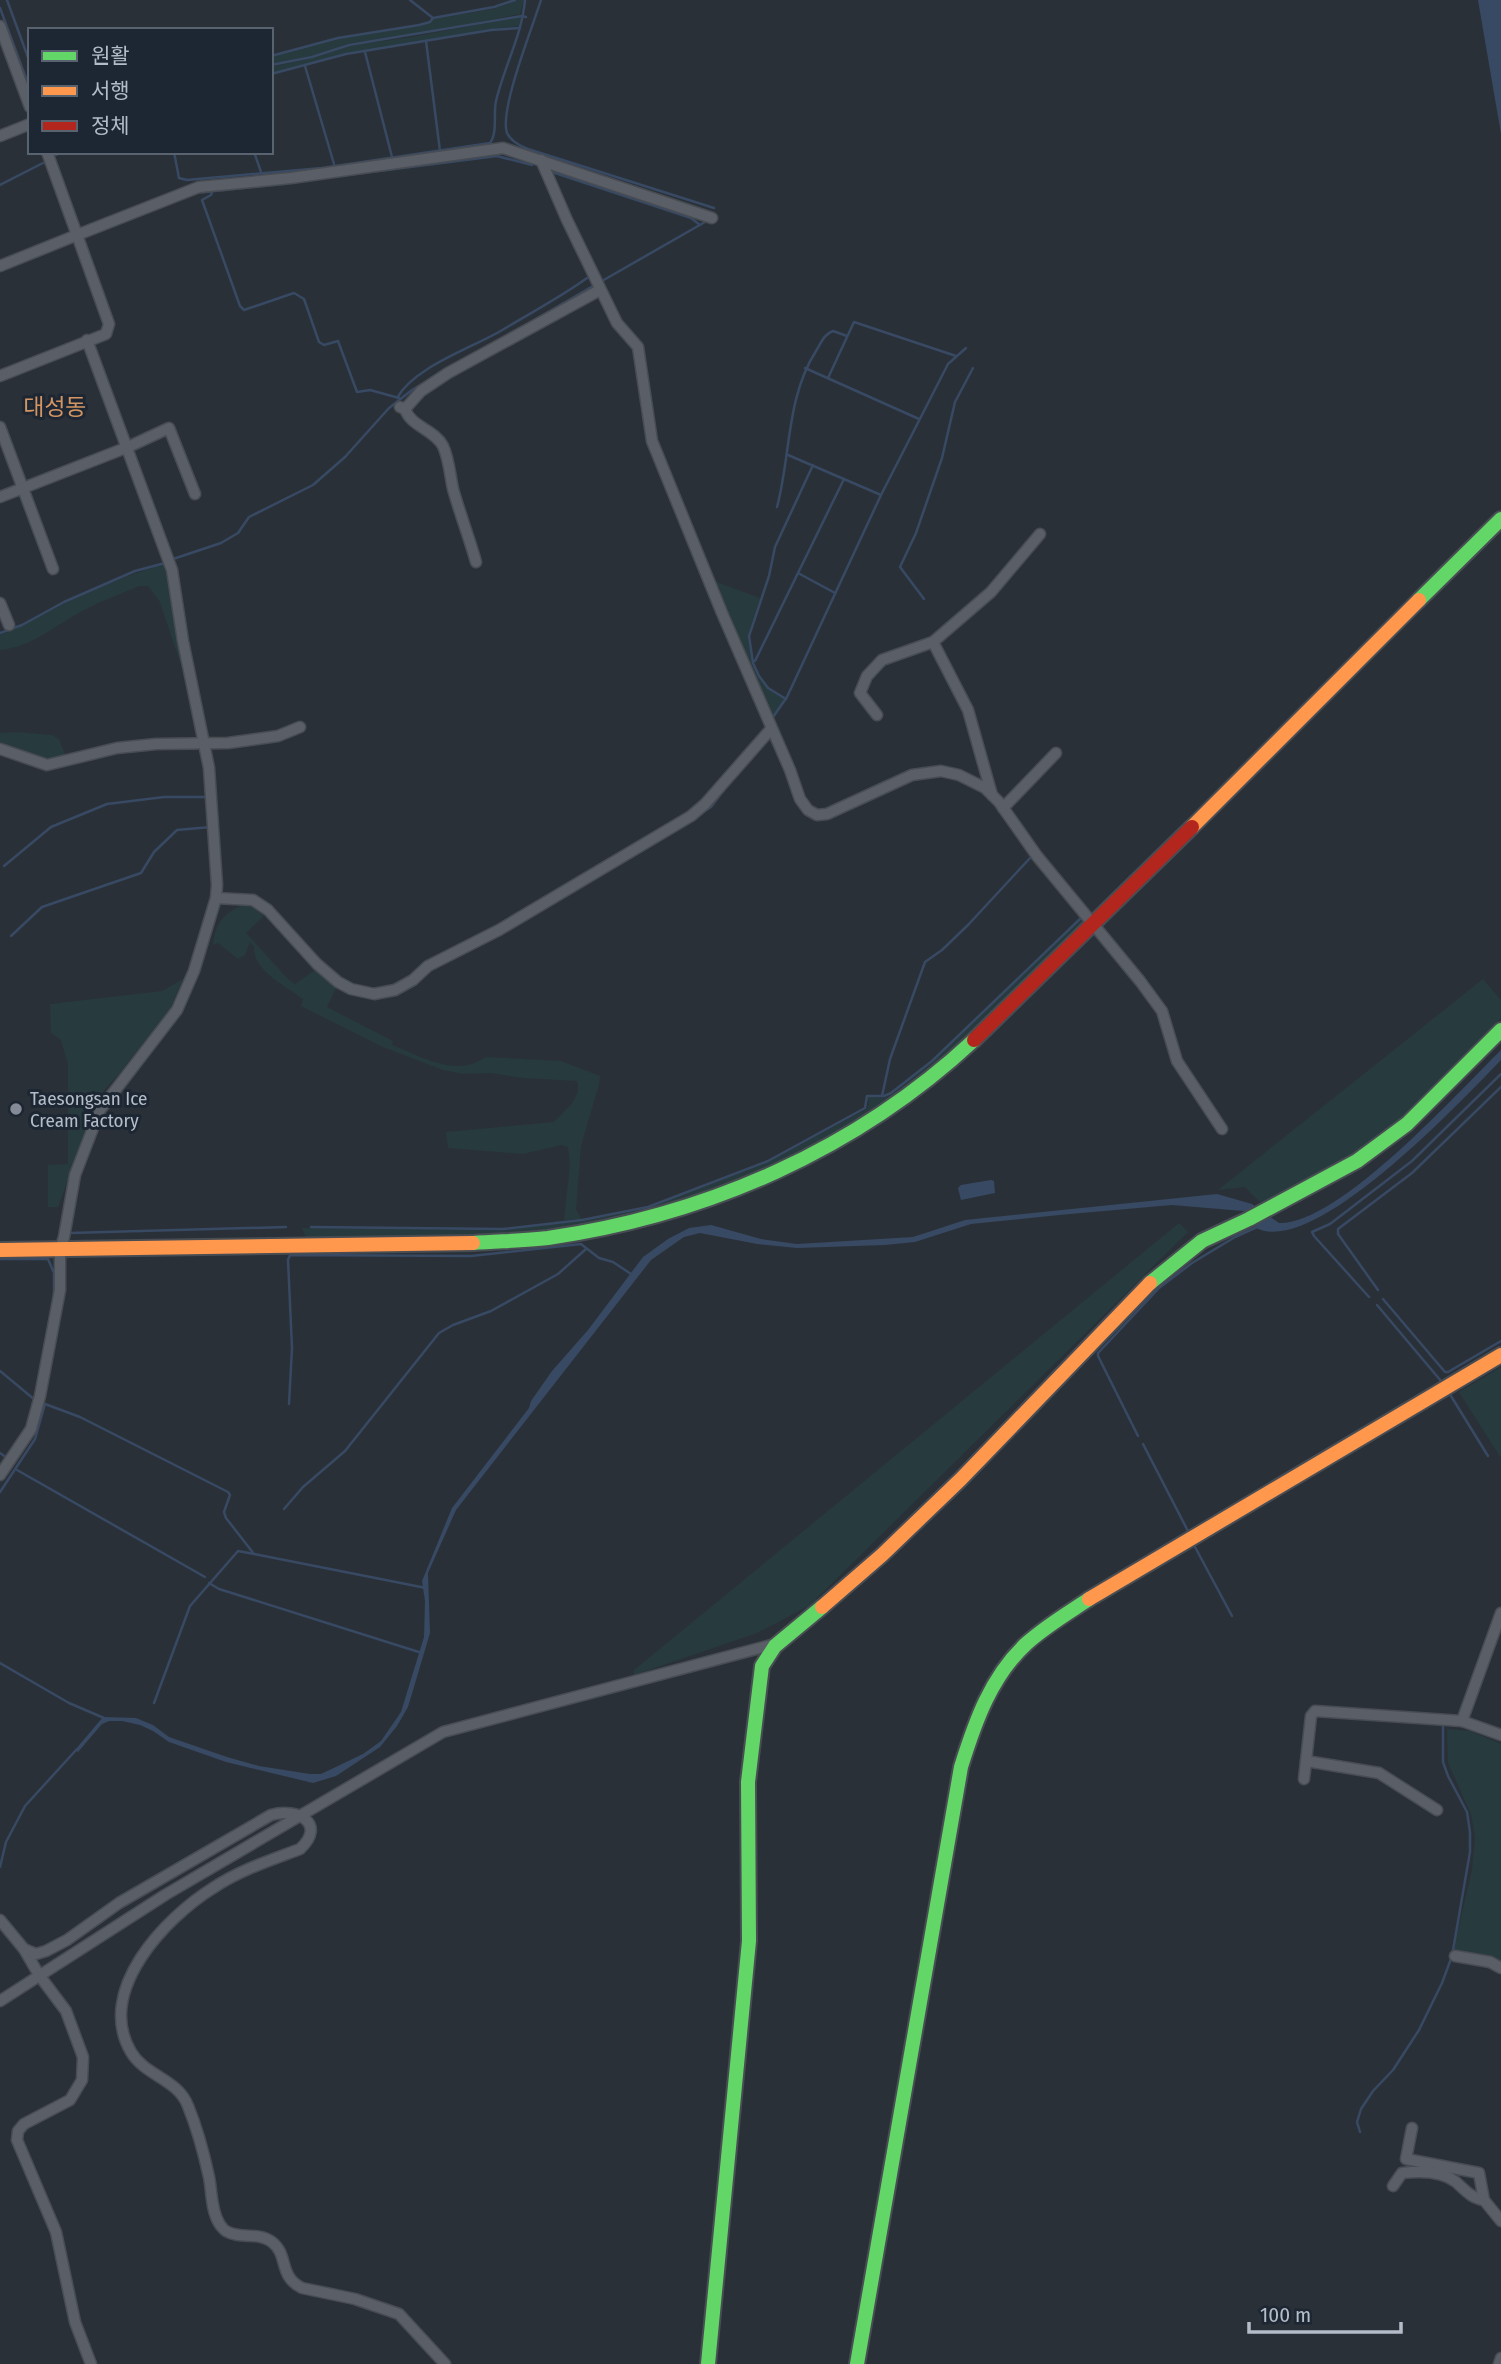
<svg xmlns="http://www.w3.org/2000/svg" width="1501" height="2364" viewBox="0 0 1501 2364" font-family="'Fira Sans Condensed','Noto Sans KR',sans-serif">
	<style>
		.green { fill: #273a3e }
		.water { fill: #384963 }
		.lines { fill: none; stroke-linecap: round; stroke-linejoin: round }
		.stream { stroke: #384963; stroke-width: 2.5 }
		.street-casing { stroke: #484c53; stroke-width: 13 }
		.fast-casing { stroke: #484c53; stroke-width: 18 }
		.slow-casing { stroke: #484c53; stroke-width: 18 }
		.jam-casing { stroke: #484c53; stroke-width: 18 }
		.street { stroke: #5a5e66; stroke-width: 10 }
		.fast { stroke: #63d668; stroke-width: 14 }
		.slow { stroke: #ff974d; stroke-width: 14 }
		.jam { stroke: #b3261e; stroke-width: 14 }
		.poi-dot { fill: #848b96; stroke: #1d2633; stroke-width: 2.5 }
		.labels { text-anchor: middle; stroke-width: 6; stroke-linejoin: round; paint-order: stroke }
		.poi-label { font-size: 19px; fill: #b4bcc9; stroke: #1d2633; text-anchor: start }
		.quarter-label { font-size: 23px; fill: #d59563; stroke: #1d2633 }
	</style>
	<rect width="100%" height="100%" fill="#2a3038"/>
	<g class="green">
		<path d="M518,0H524L520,14L410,35L350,43L313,56L271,64V57L338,39L384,30L419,26L434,19L494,9Z"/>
		<path d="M521,17L519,26L491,29L346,54L271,73V67L313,58L349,46L411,37Z"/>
		<path d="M164,564L184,674L160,602L148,586H139C121,594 101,601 84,610C55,625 33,647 0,650V635C24,626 45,613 68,602C99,587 131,574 164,564Z"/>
		<path d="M714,581L760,598L748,635L752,663L758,677L767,688L785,699L774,715L769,718Z"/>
		<path d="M15,732L52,735L59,739L66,757L48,763L0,747V733Z"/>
		<path d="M244,905L253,907L264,916L246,933L288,979L295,984L315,970L337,986L327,1007L393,1041L392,1045C423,1057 455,1078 486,1057L561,1061L600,1076L599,1084L581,1146L576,1210L582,1219L564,1220L570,1164L568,1147L562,1145L523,1154L448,1148L446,1132L554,1122C564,1111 583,1097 577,1081L523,1078L491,1073L463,1074L443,1070L383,1047L301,1006L303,999C286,986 253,971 254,947L250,942L245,955L238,959L218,943L213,945C214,925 225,911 244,905Z"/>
		<path d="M1083,917L1088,923C1024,985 963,1054 889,1105C873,1116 855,1124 838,1133C732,1193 614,1229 491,1237C430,1240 368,1238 306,1238L302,1228L503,1230L582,1221L648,1208L768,1162L867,1109L869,1104L868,1097L884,1098L892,1094L933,1061Z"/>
		<path d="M183,979L170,1009L119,1074L98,1097L58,1207H48V1165L68,1164V1064L61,1040L51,1033L50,1004L162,991Z"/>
		<path d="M1483,979L1501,1000V1018C1470,1049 1441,1085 1407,1114C1370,1147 1308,1187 1261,1203L1245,1187L1218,1190Z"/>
		<path d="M1179,1223L1188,1232L809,1606L757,1633L634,1675V1670Z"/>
		<path d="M1501,1367V1458L1459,1392Z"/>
		<path d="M1447,1729L1470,1731L1501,1744V1965L1490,1959L1453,1951L1472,1870L1475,1837L1471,1814L1448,1763Z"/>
	</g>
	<g class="water">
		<path d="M1478,0H1501V134Z"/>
		<path d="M1501,1050V1060C1462,1100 1315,1258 1256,1228L1251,1214L1243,1211L1172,1205L1059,1215L971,1224L915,1242L885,1245L797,1248L757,1244L700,1233L684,1237L651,1260L456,1510L428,1573L430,1633L408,1707L397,1726L380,1747L336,1776L313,1783L226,1762L169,1742L153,1731L140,1725L122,1721H109L102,1724L78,1752L75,1750L103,1717L136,1718L153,1725L169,1737L227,1757L259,1766L310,1774H321L363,1754L381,1741L401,1712L424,1637L425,1601L422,1581L452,1508L529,1408L531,1401L552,1371L588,1330L643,1257L668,1239L689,1228L711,1225L761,1239L797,1244L913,1237L965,1220L1217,1194L1252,1204L1279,1223C1339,1225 1458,1092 1501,1050Z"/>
		<path d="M991,1180L994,1181L995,1193L961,1200L958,1188L961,1185Z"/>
	</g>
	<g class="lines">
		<g class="stream">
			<path d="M7,0L30,63"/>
			<path d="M410,0L433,18L494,7L515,0"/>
			<path d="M541,0C533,26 499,110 507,133C511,141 520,146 528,149L714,208"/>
			<path d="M0,8L30,89"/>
			<path d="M426,41L440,151"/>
			<path d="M365,52L392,157"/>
			<path d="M271,56L338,38L419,25L430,22L433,18"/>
			<path d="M271,65L312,57L349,45L522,16L526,17"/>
			<path d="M305,66L334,164"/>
			<path d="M271,74L346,54L491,30L520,28"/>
			<path d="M174,152L179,178L187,180L322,168L490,143C498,132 493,114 496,101C504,67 522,35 525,0"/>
			<path d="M254,152L261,172"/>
			<path d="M56,155L61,152"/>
			<path d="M552,172L691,218L700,225"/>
			<path d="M324,178L497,156L532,165"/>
			<path d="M0,185L43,163"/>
			<path d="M212,192L211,195L202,200L240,306L244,310L294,293L304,299L319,342L324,345L338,341L357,392L370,390L399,398"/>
			<path d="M196,193L283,184"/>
			<path d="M602,281L705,222"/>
			<path d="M529,323L593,286"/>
			<path d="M805,368L919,419"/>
			<path d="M828,378L854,322L956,356"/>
			<path d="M397,398C415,366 473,348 504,329C532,312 561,297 587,278"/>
			<path d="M788,455L881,495"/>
			<path d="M777,507C791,455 786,398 816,351C821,343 824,334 833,331L847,336"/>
			<path d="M173,559L221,543L238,533L249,517L313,485L345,457L389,408L412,390L456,363"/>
			<path d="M798,573L835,593"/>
			<path d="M924,599L900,567L916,533L942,458L955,402L973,368"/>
			<path d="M0,633L22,625L64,602L135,571L165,563"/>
			<path d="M755,661L844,479"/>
			<path d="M786,699L768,688L759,676L753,663L749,636L769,576L775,547L813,465"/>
			<path d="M771,720L787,697L881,495L948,364L966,348"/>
			<path d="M699,815L711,807L726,787"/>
			<path d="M4,866L51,827L107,804L164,797H209"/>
			<path d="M508,930L565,896"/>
			<path d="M11,936L42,907L141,873L154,852L177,830L211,827"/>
			<path d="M882,1096L890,1059L925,962L942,950L968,925L1031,857"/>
			<path d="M311,1227L503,1229L582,1220L648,1207L768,1161L865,1108L867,1096H884L891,1093L932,1061L1082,917"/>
			<path d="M70,1233L286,1227"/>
			<path d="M0,1259H48L54,1273V1298"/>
			<path d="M1378,1290L1338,1234V1229L1412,1173L1501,1087"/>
			<path d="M1369,1297L1314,1236L1312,1232L1330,1224L1412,1161L1501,1074"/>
			<path d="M1383,1299L1445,1372H1448L1501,1341"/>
			<path d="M1377,1305L1441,1381"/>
			<path d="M0,1371L35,1400"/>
			<path d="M1451,1396L1488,1456"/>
			<path d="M289,1404L292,1348L288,1260L290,1255L471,1256L581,1244L599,1258L613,1262L631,1274"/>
			<path d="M1138,1436L1098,1356V1353L1159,1288L1192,1263L1235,1237L1257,1227"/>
			<path d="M1143,1444L1189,1533"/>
			<path d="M0,1453L7,1458"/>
			<path d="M17,1470L205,1577"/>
			<path d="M0,1492L35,1439L45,1404L80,1417L228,1492L230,1495L224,1512L226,1518L254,1554L426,1588"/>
			<path d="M284,1509L303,1487L345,1451L439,1333L453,1325L491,1311L558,1274L586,1249"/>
			<path d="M1195,1547L1232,1616"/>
			<path d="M209,1583L219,1589L422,1653"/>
			<path d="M0,1663L69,1703L104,1718"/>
			<path d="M154,1703L190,1606L238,1551L254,1554"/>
			<path d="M0,1867L6,1842L25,1806L77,1749"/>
			<path d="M1360,2132L1357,2122L1361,2109L1373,2091L1393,2070L1419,2030L1442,1983L1452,1956L1470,1852V1832L1467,1812L1448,1776L1443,1762V1727"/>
		</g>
		<g class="street-casing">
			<g id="street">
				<path d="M0,26L30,107"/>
				<path d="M0,136L30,124"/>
				<path d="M541,160L567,220L617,323L638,347L652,441L722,613L790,770L800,799L808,810L817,815L827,814L912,775L941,771L959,775L985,788L999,802L1037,856L1140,981L1162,1011L1177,1061L1222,1129"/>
				<path d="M0,266L77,235L47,152"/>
				<path d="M0,376L106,334L109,324L77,235L199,187L291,178L503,148L712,218"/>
				<path d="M400,407L405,409C411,427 434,429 443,446C449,459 450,475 453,489C460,514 469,537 476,562"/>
				<path d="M405,409L421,391L448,373L600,290"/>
				<path d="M0,427L53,569"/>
				<path d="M0,497L128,447L169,428L195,494"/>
				<path d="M0,603L9,625"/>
				<path d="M933,642L968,710L992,795"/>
				<path d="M877,715L860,693L867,676L882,660L933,642L991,592L1040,534"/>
				<path d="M0,749L47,765L117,748L156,744L228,743L278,736L300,727"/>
				<path d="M1003,808L1056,753"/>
				<path d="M216,898L253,900L268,910L317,964L338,982L351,989L374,994L395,990L413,980L428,966L499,930L691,816L705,804L771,729"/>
				<path d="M0,1475L31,1429L40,1396L60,1290V1250L64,1237L75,1175L100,1110L177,1010L194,971L216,898L217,885L209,768L183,641L172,570L87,340"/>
				<path d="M1462,1721L1501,1613"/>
				<path d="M1306,1761L1379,1773L1437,1810"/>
				<path d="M1304,1779L1311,1716L1315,1711L1462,1721L1501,1735"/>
				<path d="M0,1920L24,1949L39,1975L66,2011L83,2057L82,2080L70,2100L24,2124L18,2131L17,2140L56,2232L75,2322L91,2364"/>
				<path d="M24,1949L36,1954L46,1951L67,1940L119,1903L271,1815C298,1807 327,1824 300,1849C271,1860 240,1870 213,1888C165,1918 95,1991 131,2052C145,2076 178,2079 188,2106C197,2128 204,2154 209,2177C212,2192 211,2210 219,2223C220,2225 224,2230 226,2231C240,2240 258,2231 272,2242C289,2255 278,2276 302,2288L355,2299L399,2314L445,2364"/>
				<path d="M1455,1956L1490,1962L1501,1968"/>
				<path d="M0,2001L165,1895L443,1732L775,1644"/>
				<path d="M1412,2128L1406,2159L1479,2173L1484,2200L1501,2221"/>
				<path d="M1393,2186L1402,2173C1419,2171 1441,2170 1456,2182C1465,2190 1471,2198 1484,2200"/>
				<path d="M1499,2364L1501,2358"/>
			</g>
		</g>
		<g class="fast-casing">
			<g id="fast">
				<path d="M1419,600L1501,519"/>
				<path d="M473,1243C498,1241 523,1241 548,1238C707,1215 856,1150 974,1040"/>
				<path d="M1150,1283L1202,1241L1249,1219L1357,1161L1407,1124L1501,1030"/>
				<path d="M708,2364L749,1941L748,1782L762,1666L775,1646L822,1607"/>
				<path d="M857,2364L961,1767C975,1722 991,1676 1027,1643C1046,1626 1068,1613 1089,1599"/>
			</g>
		</g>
		<g class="slow-casing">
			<g id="slow">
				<path d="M1192,827L1419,600"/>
				<path d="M0,1250L473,1243"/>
				<path d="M1089,1599L1501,1355"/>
				<path d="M822,1607L882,1555L961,1479L1150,1283"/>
			</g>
		</g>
		<g class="jam-casing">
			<path id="jam" d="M974,1040L1192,827"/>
		</g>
		<use href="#street" class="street"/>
		<use href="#fast" class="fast"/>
		<use href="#slow" class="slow"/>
		<use href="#jam" class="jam"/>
	</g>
	<circle class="poi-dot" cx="16" cy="1109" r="7"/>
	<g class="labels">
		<g class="poi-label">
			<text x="30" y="1105">Taesongsan Ice<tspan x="30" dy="22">Cream Factory</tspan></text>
		</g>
		<g class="quarter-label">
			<text x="55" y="415">대성동</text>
		</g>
	</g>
	<rect x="28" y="28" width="245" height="126" fill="#1d2633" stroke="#59626f" stroke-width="2"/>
	<rect x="42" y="51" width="35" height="10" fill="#63d668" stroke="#59626f" stroke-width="2"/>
	<text x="91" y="63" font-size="21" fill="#b4bcc9">원활</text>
	<rect x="42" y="86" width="35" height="10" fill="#ff974d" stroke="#59626f" stroke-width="2"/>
	<text x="91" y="98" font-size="21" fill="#b4bcc9">서행</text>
	<rect x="42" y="121" width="35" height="10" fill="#b3261e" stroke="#59626f" stroke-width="2"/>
	<text x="91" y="133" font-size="21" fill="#b4bcc9">정체</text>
	<path d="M1249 2322v10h152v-10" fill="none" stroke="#b4bcc9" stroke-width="3.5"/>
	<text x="1260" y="2322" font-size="21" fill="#b4bcc9" stroke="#1d2633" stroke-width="5" paint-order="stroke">100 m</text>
</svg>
